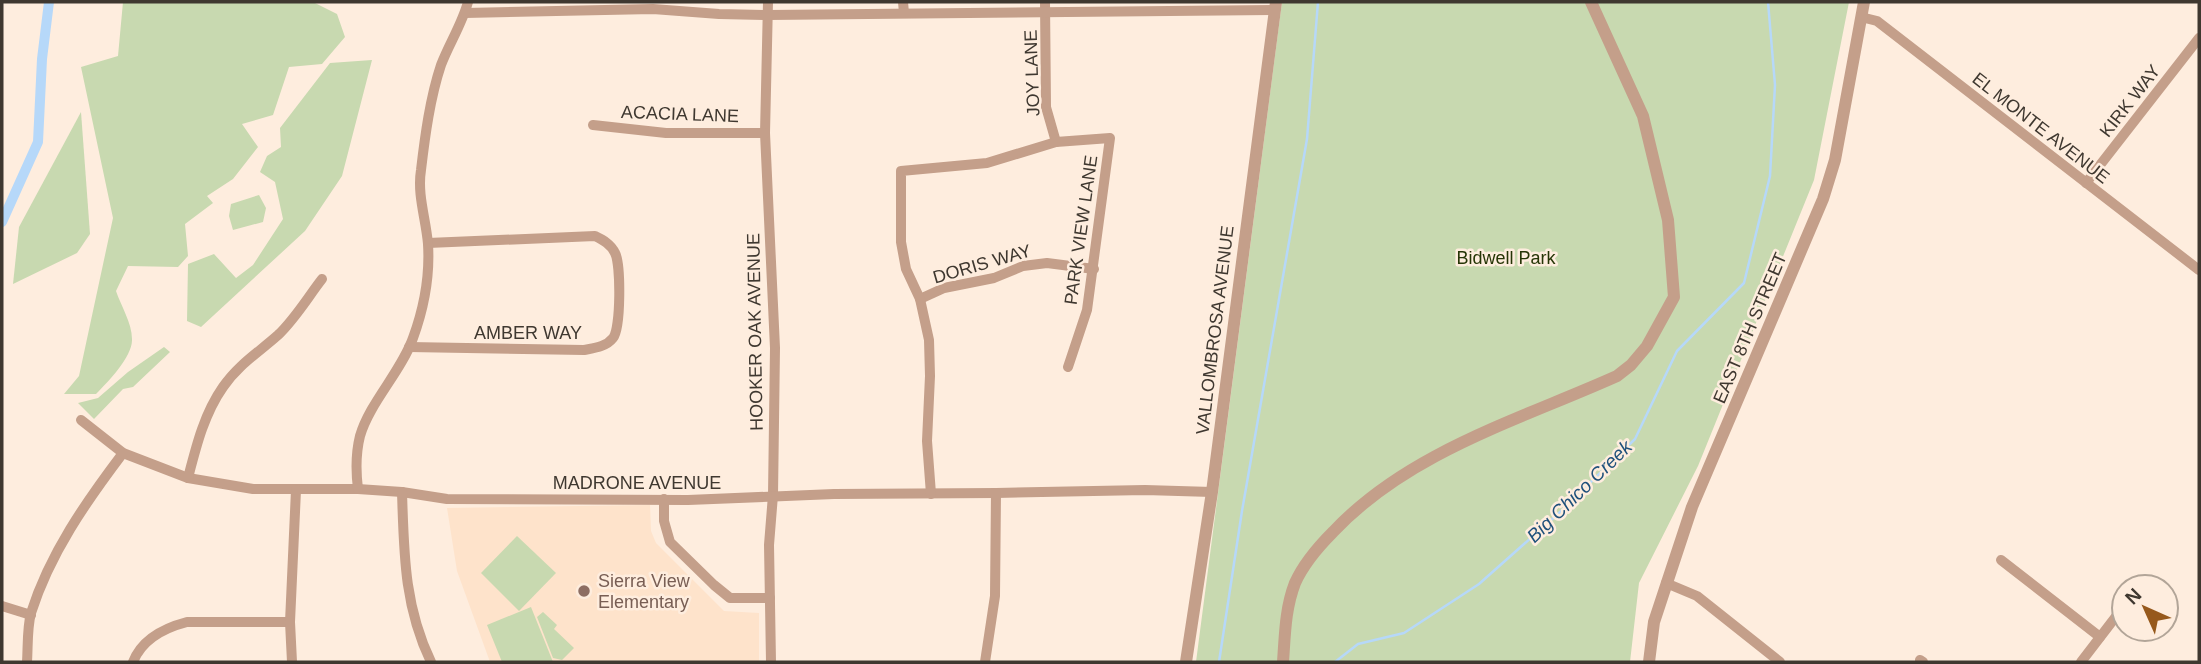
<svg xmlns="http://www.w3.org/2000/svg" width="2201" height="664" viewBox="0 0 2201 664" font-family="Arial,sans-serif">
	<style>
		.built { fill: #fee3cb }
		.green { fill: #c8d9b0 }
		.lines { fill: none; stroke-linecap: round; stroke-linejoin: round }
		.stream { stroke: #b6d8f9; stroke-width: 2.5 }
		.canal { stroke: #b6d8f9; stroke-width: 10 }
		.minor { stroke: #c49f8a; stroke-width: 10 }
		.tertiary { stroke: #c49f8a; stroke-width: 12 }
		.education-dot { fill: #8d6e63; stroke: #feedde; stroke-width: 2.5 }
		.labels { text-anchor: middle; stroke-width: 5; stroke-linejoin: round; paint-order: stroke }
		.street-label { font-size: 18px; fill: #3f3830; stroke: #feedde }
		.park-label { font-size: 18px; fill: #263506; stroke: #feedde }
		.education-label { font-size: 18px; fill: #785e54; stroke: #feedde; text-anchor: start }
		.water-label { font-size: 19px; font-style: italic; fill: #1f507b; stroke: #feedde }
	</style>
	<rect width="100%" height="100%" fill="#feedde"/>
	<path class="built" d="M650,505L651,531L656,543L724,611L759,613V662H490L457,571L447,508Z"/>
	<g class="green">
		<path d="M123,2H313L337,14L345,37L322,64L289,67L273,115L242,124L258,147L233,179L207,196L213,203L185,224L188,256L178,267L128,266L116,291C121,306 132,323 132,339C133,356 108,382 96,394H64L79,376L113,218L81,67L118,56Z"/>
		<path d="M1282,2H1849L1814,180L1698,466L1639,583L1630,662H1196Z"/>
		<path d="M372,60L342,176L305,231L201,327L187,321L188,264L214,254L236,278L253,265L283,219L275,182L260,172L267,156L281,147L280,128L330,63Z"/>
		<path d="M81,112L90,234L77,253L13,284L19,227Z"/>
		<path d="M259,195L266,208L263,222L233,230L229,216L231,204Z"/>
		<path d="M164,347L170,352L133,387L123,389L94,419L78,403L98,398L128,372Z"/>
		<path d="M517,536L556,573L519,611L481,573Z"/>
		<path d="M531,607L553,662H502L487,625Z"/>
		<path d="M543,612L557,625L554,629L574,648L562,660L553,658L537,617Z"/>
	</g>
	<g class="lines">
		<g class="stream">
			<path d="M1219,662L1242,511L1307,139L1318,2"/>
			<path d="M1335,662L1358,644L1404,633L1479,584L1559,513L1635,439L1677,351L1744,283L1770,176L1775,85L1768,2"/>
		</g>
		<path class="canal" d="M2,222L38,142L42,59L49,2"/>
		<g class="minor">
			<path d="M768,2L765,133L775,348L773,495L769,545L771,662"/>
			<path d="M903,2L904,13"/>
			<path d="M1045,2L1046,107L1056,142"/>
			<path d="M465,13L653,9L719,14L768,15L1274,10"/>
			<path d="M1861,17L1877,21L2199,270"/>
			<path d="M593,125L666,133H765"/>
			<path d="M2086,183L2199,38"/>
			<path d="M920,299L944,288L994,278L1023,266L1047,263L1094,269"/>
			<path d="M409,347L584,350C594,348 606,347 613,338C621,329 621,264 615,253C611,244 603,240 595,236L428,243"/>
			<path d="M81,420L123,453L188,478L253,489H358L402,492L447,499L688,500L834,494L996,493L1145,490L1212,492"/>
			<path d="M188,478C196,447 204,414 223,387C238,365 259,352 278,335C295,319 308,297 322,279"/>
			<path d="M358,489C356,473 356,452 360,436C370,402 401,372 413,338C424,308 430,276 428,244C426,219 417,195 421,170C425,136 430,98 441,65C449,44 462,24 468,2"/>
			<path d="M402,492C404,553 404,606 431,662"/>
			<path d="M931,494L927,441L930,376L929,340L920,299L906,269L901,242V171L987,163L1056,142L1110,138L1087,310L1068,367"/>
			<path d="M664,499V521L670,542L714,585L730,598H770"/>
			<path d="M2001,560L2100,637"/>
			<path d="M1666,583L1697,596L1780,662"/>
			<path d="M2,606L31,615"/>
			<path d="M1920,660L1923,662"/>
			<path d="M27,662C28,647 27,628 31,613C50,553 86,502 123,453"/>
			<path d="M133,662C142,639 164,628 187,622H290"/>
			<path d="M292,662L290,622L296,490"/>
			<path d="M985,662L995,596L996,493"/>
			<path d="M2081,662L2124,606"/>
		</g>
		<g class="tertiary">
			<path d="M1186,662L1212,492L1276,2"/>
			<path d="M1283,662C1285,635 1285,609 1295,583C1304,563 1318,547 1333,532C1408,452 1519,420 1617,376L1631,365L1647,346L1674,297L1668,220L1643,116L1591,2"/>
			<path d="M1649,662L1654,622L1692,507L1823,199L1835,160L1864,2"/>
		</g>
	</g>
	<circle class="education-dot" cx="584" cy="591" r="7"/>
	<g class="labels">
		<g class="street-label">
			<text transform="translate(1032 73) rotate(-92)" y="6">JOY LANE</text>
			<text transform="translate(2130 101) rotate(-52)" y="6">KIRK WAY</text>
			<text transform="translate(680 114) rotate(2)" y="6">ACACIA LANE</text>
			<text transform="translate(2041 128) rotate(38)" y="6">EL MONTE AVENUE</text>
			<text transform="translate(1081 230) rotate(-82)" y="6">PARK VIEW LANE</text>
			<text transform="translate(982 264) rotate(-16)" y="6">DORIS WAY</text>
			<text transform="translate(1750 328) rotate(-67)" y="6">EAST 8TH STREET</text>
			<text transform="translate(1215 330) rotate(-83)" y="6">VALLOMBROSA AVENUE</text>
			<text transform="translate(755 332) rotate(-91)" y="6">HOOKER OAK AVENUE</text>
			<text x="528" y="339">AMBER WAY</text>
			<text x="637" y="489">MADRONE AVENUE</text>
		</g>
		<g class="park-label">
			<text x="1506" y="264">Bidwell Park</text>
		</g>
		<g class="education-label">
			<text x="598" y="587">Sierra View<tspan x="598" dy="21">Elementary</tspan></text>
		</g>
		<g class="water-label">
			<text transform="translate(1579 491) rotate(-44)" y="7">Big Chico Creek</text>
		</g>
	</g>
	<rect width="2201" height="664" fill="none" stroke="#3f3830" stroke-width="7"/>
	<g transform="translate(2145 608) rotate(315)"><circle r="33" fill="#feedde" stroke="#b2a598" stroke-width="2"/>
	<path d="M0-5L12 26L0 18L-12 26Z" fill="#96591c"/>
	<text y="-10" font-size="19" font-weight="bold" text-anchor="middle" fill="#3f3830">N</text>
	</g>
</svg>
